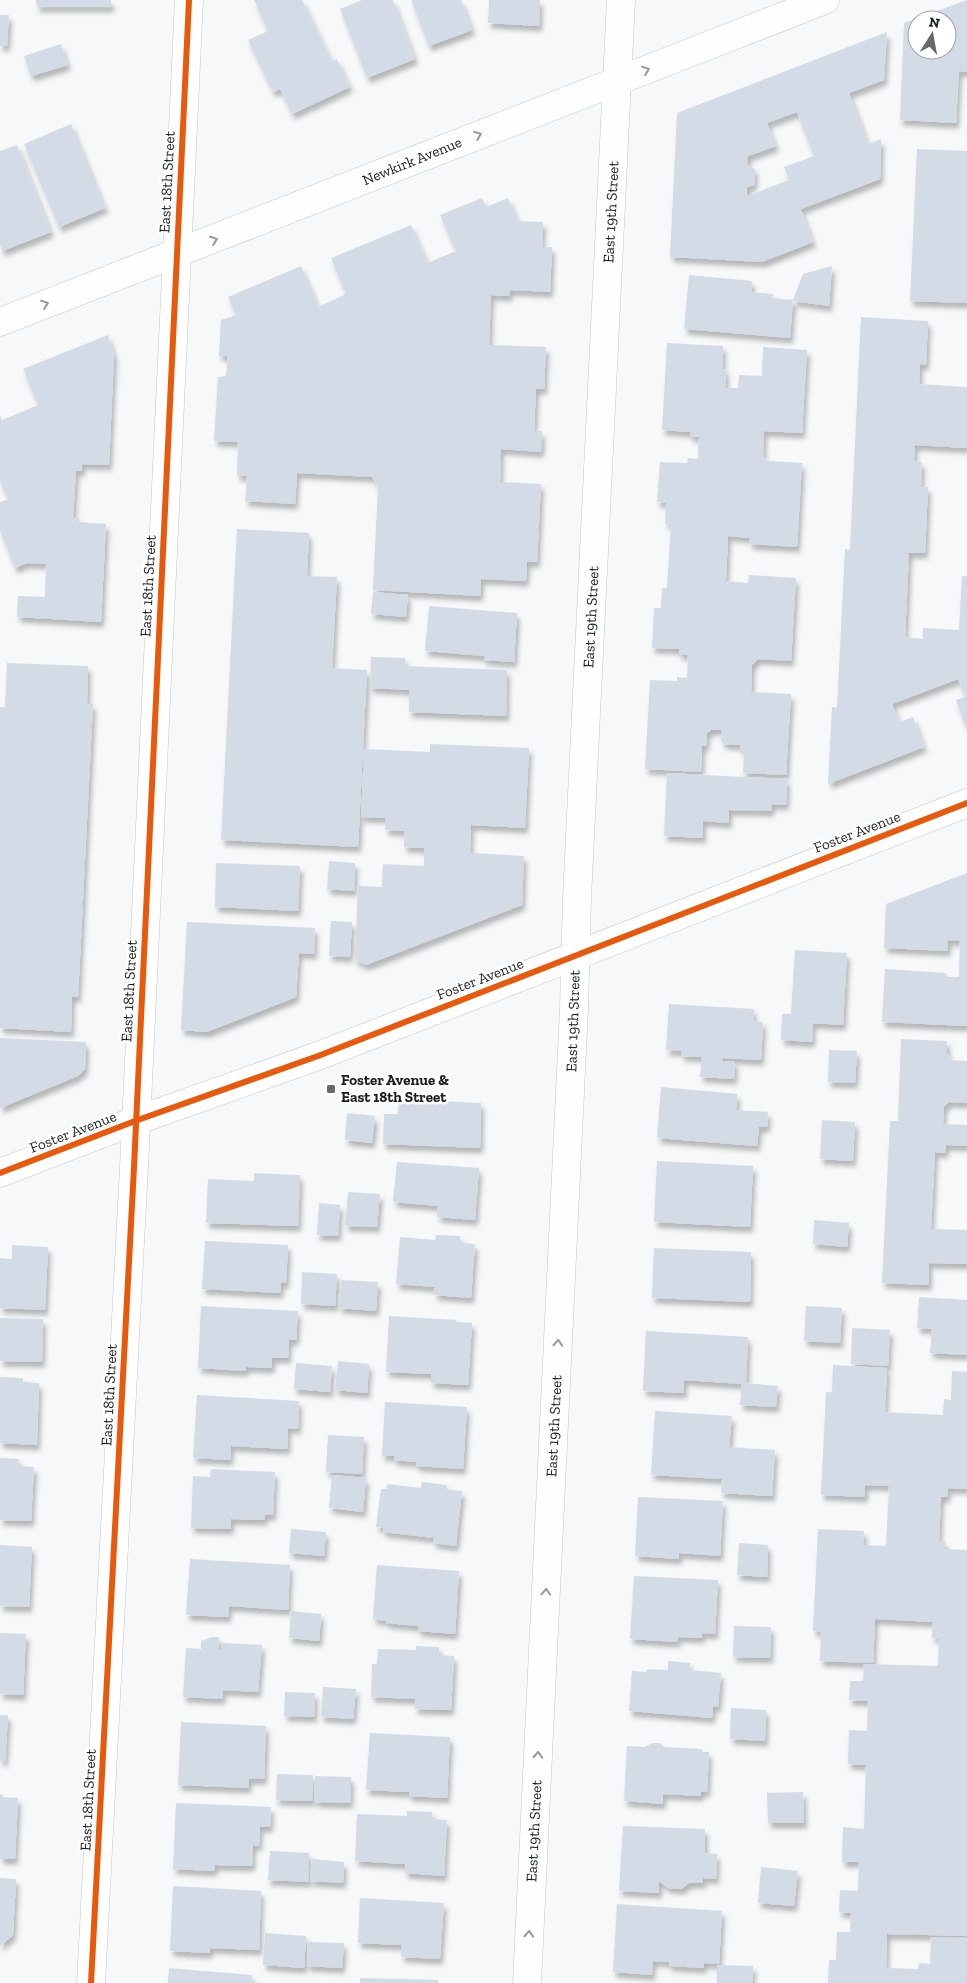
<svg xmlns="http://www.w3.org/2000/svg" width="967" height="1983" viewBox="0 0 967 1983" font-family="'Zilla Slab',serif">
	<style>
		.building { fill: #d3dbe6; fill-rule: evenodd; filter: url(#shadow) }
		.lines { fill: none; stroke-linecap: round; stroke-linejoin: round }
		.minor-casing { stroke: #c5c6c7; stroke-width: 29 }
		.minor { stroke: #fefefe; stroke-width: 28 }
		.cycleway-casing { stroke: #fff; stroke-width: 9 }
		.cycleway { stroke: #e8590c; stroke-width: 6 }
		.oneway { stroke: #989899 }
		.poi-dot { fill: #68696b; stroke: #fff; stroke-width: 2 }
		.labels { text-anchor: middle; stroke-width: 5; stroke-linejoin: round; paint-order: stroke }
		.street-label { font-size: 15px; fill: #1b1c1e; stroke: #fff }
		.poi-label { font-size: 15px; font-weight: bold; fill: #1b1c1e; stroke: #fff; text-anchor: start }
	</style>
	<defs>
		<filter id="shadow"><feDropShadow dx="3" dy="5.5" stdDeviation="2.5" flood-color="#0004"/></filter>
	</defs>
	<rect width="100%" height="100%" fill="#f6f8fa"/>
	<g class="building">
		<path d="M36,0H111V7H37Z"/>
		<path d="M254,0H302L332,62L337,59L350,87L292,114L280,89L273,92L248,40L268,31Z"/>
		<path d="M362,0H393L415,59L367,78L340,9Z"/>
		<path d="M411,0H461L472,30L429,46Z"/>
		<path d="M489,0H540L539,26L488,23Z"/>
		<path d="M967,0V72L959,71L956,123L900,120L904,23ZM917,20H947V50H917Z"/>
		<path d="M0,15H9L7,46H0Z"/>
		<path d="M887,32L884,80L849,93L868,144L881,139L880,179L801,209L813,242L762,262L670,257L677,113ZM797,112L814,156L784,167L789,180L747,196V187L754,185L755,169L747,165L748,156L776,146L767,123Z"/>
		<path d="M61,44L68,65L31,76L24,56Z"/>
		<path d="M71,124L105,208L59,227L24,144Z"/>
		<path d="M17,145L51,232L2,251L0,245V151Z"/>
		<path d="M917,149L967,151V303L910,301Z"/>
		<path d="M482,198L486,207L508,198L518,221L543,222L542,247H552L550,292L510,290L509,296L491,295L489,345L546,347L544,389H536L534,431H542L541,452L501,449L500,482L541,484L537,562H527L526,581L481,579L480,596L373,590L378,487L372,477L297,473L295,504L245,501L247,476H237L238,442L214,441L218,377L226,376L228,356H219L221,320L236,315L228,297L301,266L318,307L346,294L331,258L411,225L427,263L456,251L440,215Z"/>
		<path d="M832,266L829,306L793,301L790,338L684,329L689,275L752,281L751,292L773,294L772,298L793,300L803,274Z"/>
		<path d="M861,317L928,321L926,365L920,364L919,384L967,387V448L915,445L914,461L922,462L921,487H928L925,553H909L905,637L923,639V628L959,630L962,576H967V730L956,700L965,697L958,679L892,704L899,722L913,717L924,747L828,784L832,707L837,708L845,549L850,550Z"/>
		<path d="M108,335L114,355L109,465L82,464V471H76L73,518H79V522L106,524L101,622L17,617L18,596L45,597L46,564L27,563L15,568L0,531V502L8,499L0,481V415L2,420L38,405L23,369Z"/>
		<path d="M667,343L723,346L722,369L726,370L725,388H738L739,375L762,376L763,347L807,350L802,433L764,431L763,456L767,461L802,463L797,547L749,544L750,538L728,536L726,581L748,583L749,575L796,578L791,661L758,659L752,665L751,692L791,694L786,775L743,773L744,751H740V745L724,744L721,741L722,730H711L707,733L706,746H702L701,772L645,769L650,680L677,681V677L687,678L688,655H679V649L652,648L654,608H661L662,588H667L671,523L665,524L666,503L657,502L660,462L687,463L688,458L698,459L699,437H690V432L662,430Z"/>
		<path d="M237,529L309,533L307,576L337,577L332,668L367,670L358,847L221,840Z"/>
		<path d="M373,592L408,595L406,617L371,614Z"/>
		<path d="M429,606L517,613L514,662L484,660V656L425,651Z"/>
		<path d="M371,657L405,658V666L507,670L506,716L409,712V690L370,688Z"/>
		<path d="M7,663L88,666L87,704H93L78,997H72L71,1032L0,1028V707H5Z"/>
		<path d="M430,744L529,748L525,828L471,825L470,853L524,856L522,905L366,965L355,960L358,886L382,887L383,864L424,866V848L404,847V831L385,830L386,818L361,817L364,749L430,752Z"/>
		<path d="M667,773L787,779L786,805L772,804L771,811L729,810V823L703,821V838L664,836Z"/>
		<path d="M329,861L355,863L354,891L327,889Z"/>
		<path d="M216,863L300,866L298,911L215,907Z"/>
		<path d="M967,873V1026L882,1022L885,969L946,973L947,977H959L960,941L948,940V951L884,948L886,904Z"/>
		<path d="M331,921L352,922L350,957L329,956Z"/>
		<path d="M187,922L315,928L314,954L299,953L296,997L207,1032L181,1030Z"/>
		<path d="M795,950L847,953L843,1025L813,1023L812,1042L781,1040L782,1014H791Z"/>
		<path d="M669,1004L754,1009L753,1021L763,1022L761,1060L723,1058V1061L735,1062L734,1079L700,1077L702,1057L681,1056L682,1051L666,1050Z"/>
		<path d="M0,1038L86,1042L85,1069L78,1076L0,1108Z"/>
		<path d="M901,1039L947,1041V1053L951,1060L967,1061V1103L949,1102L944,1107L943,1124L967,1125V1146L946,1145L945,1153L935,1152L931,1229L967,1230V1264L929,1263V1285L882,1283L890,1121H898Z"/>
		<path d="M829,1050L857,1051L855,1083L828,1082Z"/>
		<path d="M661,1087L737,1094L736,1110L768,1112L767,1127H759L757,1146L657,1138Z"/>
		<path d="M399,1099L481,1103L480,1148L383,1144L384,1114H398Z"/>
		<path d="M347,1113L375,1116L372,1143L345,1140Z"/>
		<path d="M822,1120L855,1122L853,1161L820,1159Z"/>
		<path d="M657,1161L753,1166L750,1227L654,1222Z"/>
		<path d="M397,1162L479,1168L475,1220L437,1217L438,1206L393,1202Z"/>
		<path d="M254,1173L300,1175L298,1226L206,1223L208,1179L254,1181Z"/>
		<path d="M348,1192L380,1194L377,1227L345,1226Z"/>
		<path d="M319,1203L340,1205L338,1236L317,1235Z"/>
		<path d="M814,1220L849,1223L847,1247L813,1244Z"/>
		<path d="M436,1235L460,1236V1243L475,1244L471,1298L434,1295L435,1287L396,1284L400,1237L435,1240Z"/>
		<path d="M205,1241L288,1245L286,1283H281L280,1293L202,1289Z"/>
		<path d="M12,1245L48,1247L45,1310L0,1308V1258L12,1259Z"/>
		<path d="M654,1248L751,1252L750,1302L652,1298Z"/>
		<path d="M302,1272L337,1274L335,1306L301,1304Z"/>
		<path d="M341,1280L378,1282L376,1311L339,1308Z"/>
		<path d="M919,1297L967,1300V1355L930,1353L932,1329L917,1328Z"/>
		<path d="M201,1306L298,1311L296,1340H289L288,1358H272V1368L246,1367L245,1371L198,1368Z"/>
		<path d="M806,1306L842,1308L840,1343L804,1341Z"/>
		<path d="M389,1316L456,1320V1322L472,1323L468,1385L431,1383V1374L386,1372Z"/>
		<path d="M0,1318L43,1319L42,1362L0,1361Z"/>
		<path d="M852,1328L890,1330L888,1366L851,1364Z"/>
		<path d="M646,1331L748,1337L746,1383L778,1386L776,1407L740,1405L742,1384L684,1380V1393L643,1391Z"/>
		<path d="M338,1361L369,1364L367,1393L335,1390Z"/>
		<path d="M296,1363L332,1366L330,1392L294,1389Z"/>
		<path d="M833,1365L887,1368L885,1412L943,1415L944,1399L951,1400L952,1371L967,1372V1489L948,1488L947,1497H941L939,1541H945V1549L967,1550V1936L887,1934L886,1968L918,1969L919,1963L930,1964L931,1937L967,1938V1983H828L829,1960H836L837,1932H850L851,1913L839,1912L840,1890L858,1891L859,1862H842L843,1827L864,1829L866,1765L848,1764L849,1730L867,1731L868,1701L849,1700L850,1681H863L864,1664L938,1666L939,1639L932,1638L933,1622L875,1619L873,1663L820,1661L821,1632L813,1631L818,1529L864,1531L863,1545L886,1546L889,1486L865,1485V1497L821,1495L826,1392H832Z"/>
		<path d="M0,1377L23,1378V1382L39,1383L37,1445L0,1443Z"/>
		<path d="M197,1395L299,1401L298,1429L288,1428L287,1449L231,1446L230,1460L193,1458Z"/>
		<path d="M385,1402L467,1407L463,1469L416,1466V1462L394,1460V1456H382Z"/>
		<path d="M655,1411L732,1416L729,1447L775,1450L772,1496L721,1493L722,1479L651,1475Z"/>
		<path d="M328,1435L364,1437L362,1474L326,1472Z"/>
		<path d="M0,1458L19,1459L18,1466L34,1467L31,1521L0,1520Z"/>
		<path d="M211,1469L275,1472L273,1515H265L264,1520L231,1519V1529L191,1528L193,1476L210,1477Z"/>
		<path d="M332,1475L366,1478L363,1512L329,1508Z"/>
		<path d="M422,1482L447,1485L446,1489L462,1491L456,1546L433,1543L434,1538L383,1532L384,1528L376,1527L381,1489H386L387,1484L421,1488Z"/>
		<path d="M638,1497L723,1501L720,1556L679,1553V1559L635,1556Z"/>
		<path d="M291,1529L326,1532L324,1556L289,1553Z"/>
		<path d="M739,1543L768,1545L767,1577L737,1575Z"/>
		<path d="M0,1545L32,1547L29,1607L0,1606Z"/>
		<path d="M190,1559L290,1565L288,1610L229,1606L228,1617L186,1615Z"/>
		<path d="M377,1565L459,1571L455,1634L418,1631V1626L386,1623V1621L373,1619Z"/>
		<path d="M634,1576L718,1580L715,1634L702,1633V1638L678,1637L677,1642L630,1639Z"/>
		<path d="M291,1611L321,1614L319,1641L289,1638Z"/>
		<path d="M734,1626L771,1627L770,1658L733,1657Z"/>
		<path d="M0,1633L26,1634L23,1695L0,1694Z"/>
		<path d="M211,1637H219L218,1649H222L223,1643L262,1645L258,1692L223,1690L222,1699L183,1697L186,1648L201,1649V1641Z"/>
		<path d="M416,1646L439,1647V1655L454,1656L451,1710L415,1709V1699L371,1697L372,1664H377L378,1649L416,1650Z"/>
		<path d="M668,1661L690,1663V1670L721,1673L718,1707L713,1706L712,1718L629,1711L632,1671L646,1672L647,1669L668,1670Z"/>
		<path d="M323,1687L356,1689L353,1719L321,1717Z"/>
		<path d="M285,1692L315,1693L314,1717L284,1716Z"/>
		<path d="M731,1708L766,1710L765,1741L730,1739Z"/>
		<path d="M0,1715H8L5,1761H0Z"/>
		<path d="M181,1722L266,1726L264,1779H249L248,1788L178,1785Z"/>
		<path d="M370,1733L450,1737L447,1798L409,1796V1792L366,1790Z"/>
		<path d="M652,1743H660L664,1747L702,1749V1752H709L707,1792L701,1791V1796L663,1794V1804L624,1801L627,1746L645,1747Z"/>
		<path d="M277,1774L313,1775L312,1801L276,1800Z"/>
		<path d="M315,1776L351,1777L350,1803L314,1802Z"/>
		<path d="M803,1792L804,1823H768L767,1793Z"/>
		<path d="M0,1794L3,1795V1797L18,1798L15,1859H0Z"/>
		<path d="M176,1803L271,1807L270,1827H260L259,1846L253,1845L252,1866L215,1865L214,1871L173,1869Z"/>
		<path d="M407,1811L432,1812V1819L447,1820L444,1876L405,1873V1864L355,1861L357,1814L407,1816Z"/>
		<path d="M623,1826L705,1829V1853L717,1854L716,1879L703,1878V1883H689L681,1889L668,1888L659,1881V1893L619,1891Z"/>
		<path d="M270,1851L309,1853L308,1882L268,1880Z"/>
		<path d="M312,1859L344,1862L343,1883L310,1881Z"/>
		<path d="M761,1867L798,1871L794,1906L758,1903Z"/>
		<path d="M0,1878L16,1879L13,1935L0,1946Z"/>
		<path d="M173,1886L261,1891L259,1950L210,1948V1953L170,1951Z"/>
		<path d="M360,1898L444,1903L440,1959L401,1957L402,1945L358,1943Z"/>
		<path d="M617,1904L722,1911L719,1964L704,1963V1968L669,1966V1962L653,1961L652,1975L613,1972Z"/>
		<path d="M265,1933L306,1936L304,1968L263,1965Z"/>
		<path d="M308,1942L344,1943L342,1968L307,1966Z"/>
		<path d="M717,1965L753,1966L752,1983H717Z"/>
		<path d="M169,1968L252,1975L251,1983H168Z"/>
		<path d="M360,1978L438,1980V1983H360Z"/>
	</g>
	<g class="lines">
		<g class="minor-casing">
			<g id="minor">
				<path d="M0,322C275,215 550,107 825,0"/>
				<path d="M0,1173L135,1121L318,1056L967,803"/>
				<path d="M91,1983L134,1167L189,0"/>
				<path d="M527,1983L574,1009L577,898L621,0"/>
			</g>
		</g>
		<use href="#minor" class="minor"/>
		<g class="cycleway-casing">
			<g id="cycleway">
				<path d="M0,1173L135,1121L318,1056L967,803"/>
				<path d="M91,1983L134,1167L189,0"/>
			</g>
		</g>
		<use href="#cycleway" class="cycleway"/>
	</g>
	<defs><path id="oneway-chevron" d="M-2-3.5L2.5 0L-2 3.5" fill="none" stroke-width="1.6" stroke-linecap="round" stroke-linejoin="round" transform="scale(1.25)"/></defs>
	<g class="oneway">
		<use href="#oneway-chevron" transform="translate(646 70) rotate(-21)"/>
		<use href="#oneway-chevron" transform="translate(478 135) rotate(-22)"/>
		<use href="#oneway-chevron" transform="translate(214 240) rotate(-21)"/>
		<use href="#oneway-chevron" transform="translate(45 304) rotate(-21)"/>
		<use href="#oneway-chevron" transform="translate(558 1343) rotate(-87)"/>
		<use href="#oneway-chevron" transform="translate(546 1592) rotate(-87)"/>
		<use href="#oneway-chevron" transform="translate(538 1755) rotate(-87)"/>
		<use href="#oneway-chevron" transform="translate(529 1934) rotate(-87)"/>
	</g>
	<rect class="poi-dot" x="326" y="1084" width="10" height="10" rx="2.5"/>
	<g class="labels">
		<g class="street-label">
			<text transform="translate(412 161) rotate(-22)" y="5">Newkirk Avenue</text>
			<text transform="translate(167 182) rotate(-87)" y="5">East 18th Street</text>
			<text transform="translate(611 212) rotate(-87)" y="5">East 19th Street</text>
			<text transform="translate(148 586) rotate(-87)" y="5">East 18th Street</text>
			<text transform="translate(591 617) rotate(-87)" y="5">East 19th Street</text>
			<text transform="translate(857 832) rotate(-21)" y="5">Foster Avenue</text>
			<text transform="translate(480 979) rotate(-21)" y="5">Foster Avenue</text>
			<text transform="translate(129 991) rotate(-87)" y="5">East 18th Street</text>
			<text transform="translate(573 1021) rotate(-88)" y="5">East 19th Street</text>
			<text transform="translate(73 1132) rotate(-21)" y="5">Foster Avenue</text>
			<text transform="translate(109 1395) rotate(-87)" y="5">East 18th Street</text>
			<text transform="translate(554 1426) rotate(-87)" y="5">East 19th Street</text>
			<text transform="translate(88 1800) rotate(-87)" y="5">East 18th Street</text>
			<text transform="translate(534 1831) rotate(-87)" y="5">East 19th Street</text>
		</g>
		<g class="poi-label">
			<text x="341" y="1085">Foster Avenue &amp;<tspan x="341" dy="17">East 18th Street</tspan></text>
		</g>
	</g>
	<g transform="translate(932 35) rotate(11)"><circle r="24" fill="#ffffff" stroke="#a4a4a5"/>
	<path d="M0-4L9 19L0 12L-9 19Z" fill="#68696b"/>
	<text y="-8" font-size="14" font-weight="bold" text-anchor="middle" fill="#1b1c1e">N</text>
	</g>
</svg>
